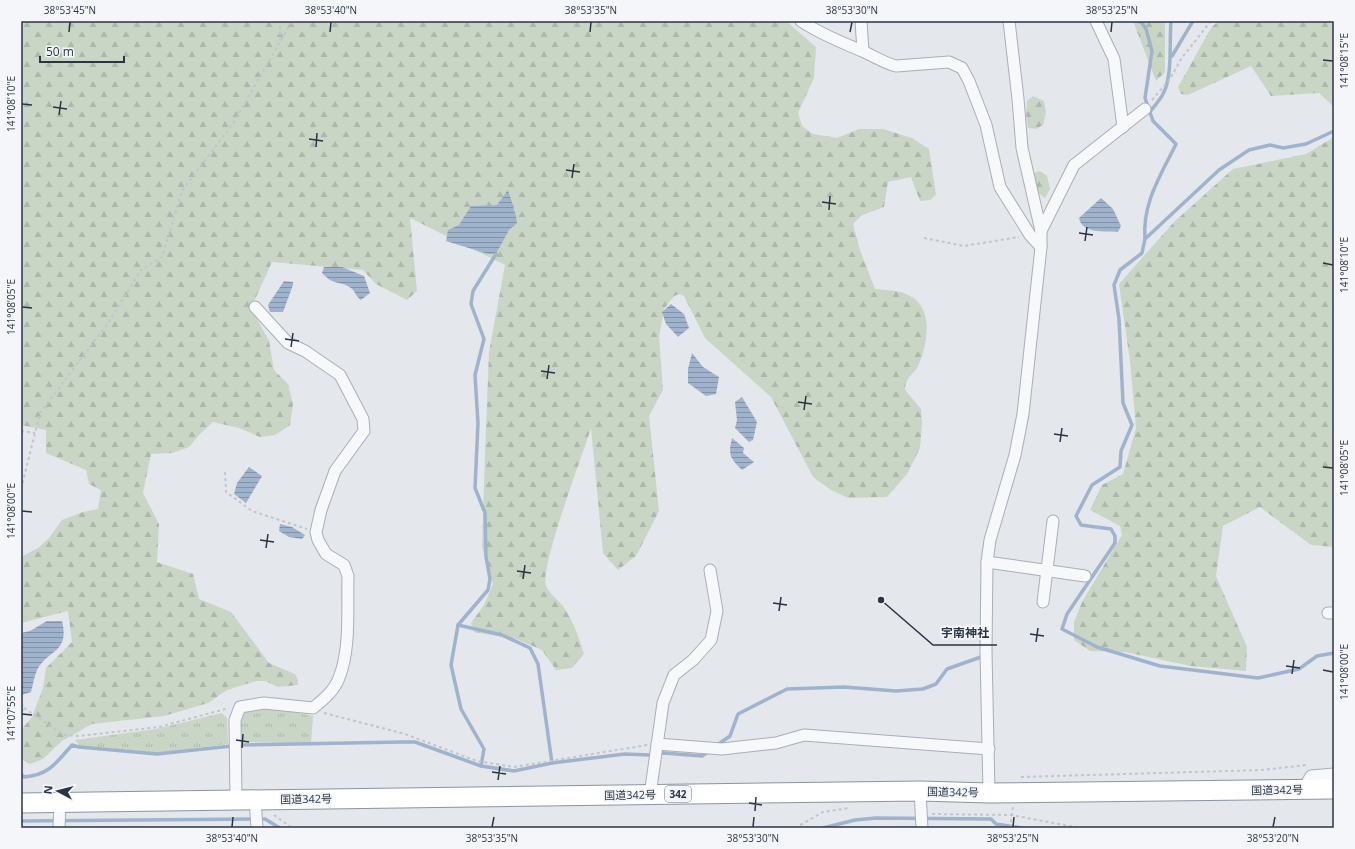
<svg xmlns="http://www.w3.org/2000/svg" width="1355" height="849" viewBox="0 0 1355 849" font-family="'Open Sans','Noto Sans JP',sans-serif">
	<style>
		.grass { fill: url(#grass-tufts) }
		.forest { fill: url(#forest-firs) }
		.water { fill: url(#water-rules) }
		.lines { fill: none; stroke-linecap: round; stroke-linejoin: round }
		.stream { stroke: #9fb4cc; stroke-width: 3.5 }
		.minor-casing { stroke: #a9aeb7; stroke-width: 13 }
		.trunk-casing { stroke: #8b94a3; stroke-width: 21 }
		.path { stroke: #c2c5cb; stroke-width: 2; stroke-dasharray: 3 3; stroke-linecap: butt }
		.minor { stroke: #f7f8fa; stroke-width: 11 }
		.trunk { stroke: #fff; stroke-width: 19 }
		.ticks { fill: none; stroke: #2b3445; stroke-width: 1.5 }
		.labels { text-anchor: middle; stroke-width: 3.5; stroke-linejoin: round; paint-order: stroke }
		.shield { fill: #f4f6f9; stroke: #676e7b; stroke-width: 1 }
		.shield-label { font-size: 10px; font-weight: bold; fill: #2b3445 }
		.street-label { font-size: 11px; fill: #2b3445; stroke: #f4f6f9 }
		.leader { fill: none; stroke: #2b3445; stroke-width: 1.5 }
		.callout-dot { fill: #2b3445; stroke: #f4f6f9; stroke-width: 1.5 }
		.callout-label { font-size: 12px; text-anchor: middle; font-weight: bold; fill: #2b3445; stroke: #f4f6f9; stroke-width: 3.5; stroke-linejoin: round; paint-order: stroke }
		.neatline { fill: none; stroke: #2b3445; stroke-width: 1.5 }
		.ticks-label { font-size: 10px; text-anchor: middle; fill: #2b3445 }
	</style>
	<defs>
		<pattern id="grass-tufts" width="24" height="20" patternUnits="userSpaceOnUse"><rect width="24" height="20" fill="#c9d6c5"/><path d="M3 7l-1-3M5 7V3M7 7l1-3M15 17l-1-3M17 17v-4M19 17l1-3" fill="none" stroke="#adb8ab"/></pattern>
		<pattern id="forest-firs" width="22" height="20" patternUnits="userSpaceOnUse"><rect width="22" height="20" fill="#c9d6c5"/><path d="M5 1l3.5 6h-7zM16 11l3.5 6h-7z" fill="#adb8ab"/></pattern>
		<pattern id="water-rules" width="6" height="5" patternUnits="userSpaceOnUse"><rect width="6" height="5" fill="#9fb4cc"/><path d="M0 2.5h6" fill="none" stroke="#8293a7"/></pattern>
	</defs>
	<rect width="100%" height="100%" fill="#e4e7ec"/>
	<g class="grass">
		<path d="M263,706L313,716L311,743L241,742L238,718L243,711Z"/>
		<path d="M222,713L227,718L228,744L159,753L80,746L75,740L156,729Z"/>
	</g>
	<g class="forest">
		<path d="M21,21H786L816,47L814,78L798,113L802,126L813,134L837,138L859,129H883L912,138L929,149L936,195L930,200L920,201L911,177L888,182L884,207L862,215L853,224L860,250L875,289C885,290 899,290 908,295C934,306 928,343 919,364C914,376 906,374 905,390L921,409L922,423L920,448L907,474L887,497L848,498L831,490L813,477L771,397L705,338L684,296L680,294L674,296L664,309L659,337L663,390L649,416L659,511L636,556L618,570L603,553L591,428C583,455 540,565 546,586C549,594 560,601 565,609C574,623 579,638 584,654L572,668L556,670L542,650L516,639L474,632L471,623L484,605L493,584L482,547L485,454L489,352L505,265L410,218L417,291L407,300L376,284L363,270L272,262L251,308L269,341L274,370L288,384L293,404L290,425L275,435L260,437L239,428L213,422L199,435L189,447L172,453L151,454L143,493L159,524L157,562L193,574L199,599L231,612L269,663L295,674L298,680V685L278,687L265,681H256L227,690L208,703L164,716L92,724L62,741L43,759L30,764L21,759V730L32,717L43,688L46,668L72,642L68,611L21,623V557L38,548L49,538L62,520L83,512L98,509L101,490L89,484L86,470L46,453V430L21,425Z"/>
		<path d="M1133,21H1165V72L1156,81Z"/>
		<path d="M1218,21H1334V107L1319,93L1271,96L1251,66L1188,95L1181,94L1178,87L1211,28Z"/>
		<path d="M1033,96L1044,101L1046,113L1043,125L1036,129L1028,128L1026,114L1027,101Z"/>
		<path d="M1334,137V547L1311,545L1260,507L1223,526L1216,576L1247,647L1246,671L1191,666L1125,652L1090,651L1074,640V622L1082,602L1122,535L1120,526L1090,510L1102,485L1123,474L1136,428L1130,361L1119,284L1174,222L1233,169L1306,154Z"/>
		<path d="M1040,171L1047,176L1050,189L1045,198L1036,191L1034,173Z"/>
	</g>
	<g class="water">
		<path d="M508,190L516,216L517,223L509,230L496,254H488L446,241L448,230L459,225L471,206L497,205Z"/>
		<path d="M1101,198L1113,209L1121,226L1118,232C1105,231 1082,234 1079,218Z"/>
		<path d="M324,267H342L364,276L370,293L361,300C356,297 355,291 351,288C340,280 335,287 322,273Z"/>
		<path d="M284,281L293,282V285L283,312H270L268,305Z"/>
		<path d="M671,304L684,314L689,328L678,337L666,324L662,312Z"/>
		<path d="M692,353L703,367L719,377L716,394L706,396L688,383V369Z"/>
		<path d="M742,397L757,422L753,440L749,442L735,428L737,420L735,402Z"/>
		<path d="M732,438L744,448L743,453L754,462L742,470C730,458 728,455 732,438Z"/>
		<path d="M249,467L262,476L246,503L234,494L237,483Z"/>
		<path d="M280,524L292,527L305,535L302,539L289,537L279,531Z"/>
		<path d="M47,621H62C70,653 48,649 37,670C34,677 33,685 31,692L22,695L21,633L30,631Z"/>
	</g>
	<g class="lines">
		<g class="stream">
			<path d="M1138,21L1142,23L1146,29L1152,51L1145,98L1153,121L1176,144C1161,175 1142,203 1145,239"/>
			<path d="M1172,56L1193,21"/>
			<path d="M1150,112C1154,106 1160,100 1163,94C1173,76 1169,42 1171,21"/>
			<path d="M1334,131L1306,144L1283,148L1270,145L1249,150L1219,170L1145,239L1142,253L1120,270L1114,285L1119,319L1123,403L1132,425L1121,451L1120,467L1092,485L1076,516L1081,525L1111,529L1115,536V543L1067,614L1062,629L1097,647L1160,666L1258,678L1299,669L1317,656L1334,653"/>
			<path d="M458,625L502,635L530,648L538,664L552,763"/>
			<path d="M717,745L730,736L738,714L787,689L844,687L896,691L923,689L936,684L947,669L981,657"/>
			<path d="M481,766L484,749L461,709L451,665L458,625L488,590L490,579L486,557L485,513L475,488L478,423L475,375L484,339L471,304L473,291L496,254"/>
			<path d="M21,774L24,777C49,775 56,763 72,745L79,747L157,754L241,745L402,742H415L481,766L514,771L552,763L625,754L649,755L664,753L702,756L709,751"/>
			<path d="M21,821L265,819L280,828"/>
			<path d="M823,828L855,820L876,818L991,819L996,824L1022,828"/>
		</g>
		<g class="minor-casing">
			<g id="minor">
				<path d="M801,21C820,34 841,42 862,51C874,56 884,63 896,66L949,62L962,68L969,81L986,125L1000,187L1030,235L1041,247"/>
				<path d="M861,21L863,51"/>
				<path d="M1096,21L1114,59L1123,127"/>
				<path d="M1041,231L1074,165L1145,109"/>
				<path d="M987,562L1085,576"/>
				<path d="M1043,602L1053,521"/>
				<path d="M1328,613H1334"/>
				<path d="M657,744L722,749L776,743L804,735L989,749"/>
				<path d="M920,791L922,828"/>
				<path d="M1311,791L1307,790L1308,781L1311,776L1334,774"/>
				<path d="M989,793L986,651L987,562L990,540L1015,455L1023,414L1041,247V231L1022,148L1018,99L1009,21"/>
				<path d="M650,795L663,703L674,675L693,660L711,640L717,611L710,570"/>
				<path d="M236,799L235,720L240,707L264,703L313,708C324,699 334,691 339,678C351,648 347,607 348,576L344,565L326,554L318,540L316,532L321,510L335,471L364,431L363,419L340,375L305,351L288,343L255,307"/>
				<path d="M255,800L257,828"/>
				<path d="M59,828L60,803"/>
			</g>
		</g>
		<g class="trunk-casing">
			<path id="trunk" d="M21,803L920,791L989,793L1334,789"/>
		</g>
		<g class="path">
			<path d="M280,41V21"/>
			<path d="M1152,100L1170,79L1181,59L1211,21"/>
			<path d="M924,238L964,246L1019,237"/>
			<path d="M21,431L35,433"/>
			<path d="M225,472L226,492L252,511L307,529"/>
			<path d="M21,489L40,413L108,323L141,270L162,257L182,191L234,122L292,21"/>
			<path d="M21,704L24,708L21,712"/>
			<path d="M24,708L64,735L79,736L159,727L229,708"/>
			<path d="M324,713L405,734L477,761L514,767L647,745"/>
			<path d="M1021,777L1262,770L1306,765"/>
			<path d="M932,814L1011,815L1080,828"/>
			<path d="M274,815L292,828"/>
			<path d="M795,828L823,812L849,808"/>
			<path d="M1010,828L1013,807"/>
		</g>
		<use href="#minor" class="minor"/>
		<use href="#trunk" class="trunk"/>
	</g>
	<path class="ticks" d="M69,32L70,22M330,32L331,22M590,32L591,22M850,32L852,22M1111,32L1112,22M1323,60L1333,61M22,104L32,105M53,107L67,109M59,115L61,101M309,139L323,141M316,147L317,133M566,170L580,172M572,178L574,164M822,202L836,204M829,210L830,196M1079,233L1093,235M1085,241L1087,227M1323,263L1333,265M22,307L32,308M285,339L299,341M291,347L293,333M541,371L555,373M547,379L549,365M798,402L812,404M804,410L806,396M1054,434L1068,436M1060,442L1062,428M1323,467L1333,468M22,511L32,512M260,540L274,542M266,548L268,534M517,571L531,573M523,579L525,565M773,603L787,605M779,611L781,597M1030,634L1044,636M1036,642L1038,628M1286,666L1300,668M1323,670L1333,672M1292,674L1294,660M22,714L32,715M236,740L249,742M242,748L243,734M492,772L506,774M498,780L500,766M749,803L762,805M755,811L756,797M232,827L233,817M492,827L494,817M753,827L754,817M1013,827L1014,817M1273,827L1275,817"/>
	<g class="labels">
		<rect class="shield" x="665" y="786" width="26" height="16" rx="3"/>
		<g class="shield-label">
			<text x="678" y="798">342</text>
		</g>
		<g class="street-label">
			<text transform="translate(1277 790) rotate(-1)" y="4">国道342号</text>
			<text transform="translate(953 792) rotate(1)" y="4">国道342号</text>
			<text transform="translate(630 795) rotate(-1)" y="4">国道342号</text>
			<text transform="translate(306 799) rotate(-1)" y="4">国道342号</text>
		</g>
	</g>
	<path class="leader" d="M881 600L933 645H997"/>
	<circle class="callout-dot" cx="881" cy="600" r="4"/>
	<g class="callout-label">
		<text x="965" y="637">宇南神社</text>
	</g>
	<rect width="1355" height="849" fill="none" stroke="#f4f6f9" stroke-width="44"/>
	<g transform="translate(58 791) rotate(277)" stroke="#f4f6f9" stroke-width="3" paint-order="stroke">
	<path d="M0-3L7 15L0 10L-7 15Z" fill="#2b3445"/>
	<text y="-6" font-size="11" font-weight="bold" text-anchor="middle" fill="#2b3445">N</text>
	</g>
	<path d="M40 56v6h84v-6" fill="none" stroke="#2b3445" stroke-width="2"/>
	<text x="46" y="56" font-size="12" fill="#2b3445" stroke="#f4f6f9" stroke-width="3" paint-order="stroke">50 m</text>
	<rect x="22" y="22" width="1311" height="805" class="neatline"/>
	<g class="ticks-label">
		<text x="70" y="14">38°53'45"N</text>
		<text x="331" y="14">38°53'40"N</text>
		<text x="591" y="14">38°53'35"N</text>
		<text x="852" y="14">38°53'30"N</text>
		<text x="1112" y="14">38°53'25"N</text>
		<text transform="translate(1344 61) rotate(-90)" y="4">141°08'15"E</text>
		<text transform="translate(11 104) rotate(-90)" y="4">141°08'10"E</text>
		<text transform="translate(1344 265) rotate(-90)" y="4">141°08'10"E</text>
		<text transform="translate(11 307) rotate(-90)" y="4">141°08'05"E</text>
		<text transform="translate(1344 468) rotate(-90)" y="4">141°08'05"E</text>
		<text transform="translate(11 511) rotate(-90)" y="4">141°08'00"E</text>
		<text transform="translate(1344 672) rotate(-90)" y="4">141°08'00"E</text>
		<text transform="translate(11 714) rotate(-90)" y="4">141°07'55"E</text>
		<text x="232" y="842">38°53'40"N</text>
		<text x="492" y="842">38°53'35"N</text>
		<text x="753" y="842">38°53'30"N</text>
		<text x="1013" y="842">38°53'25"N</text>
		<text x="1273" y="842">38°53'20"N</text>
	</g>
</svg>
